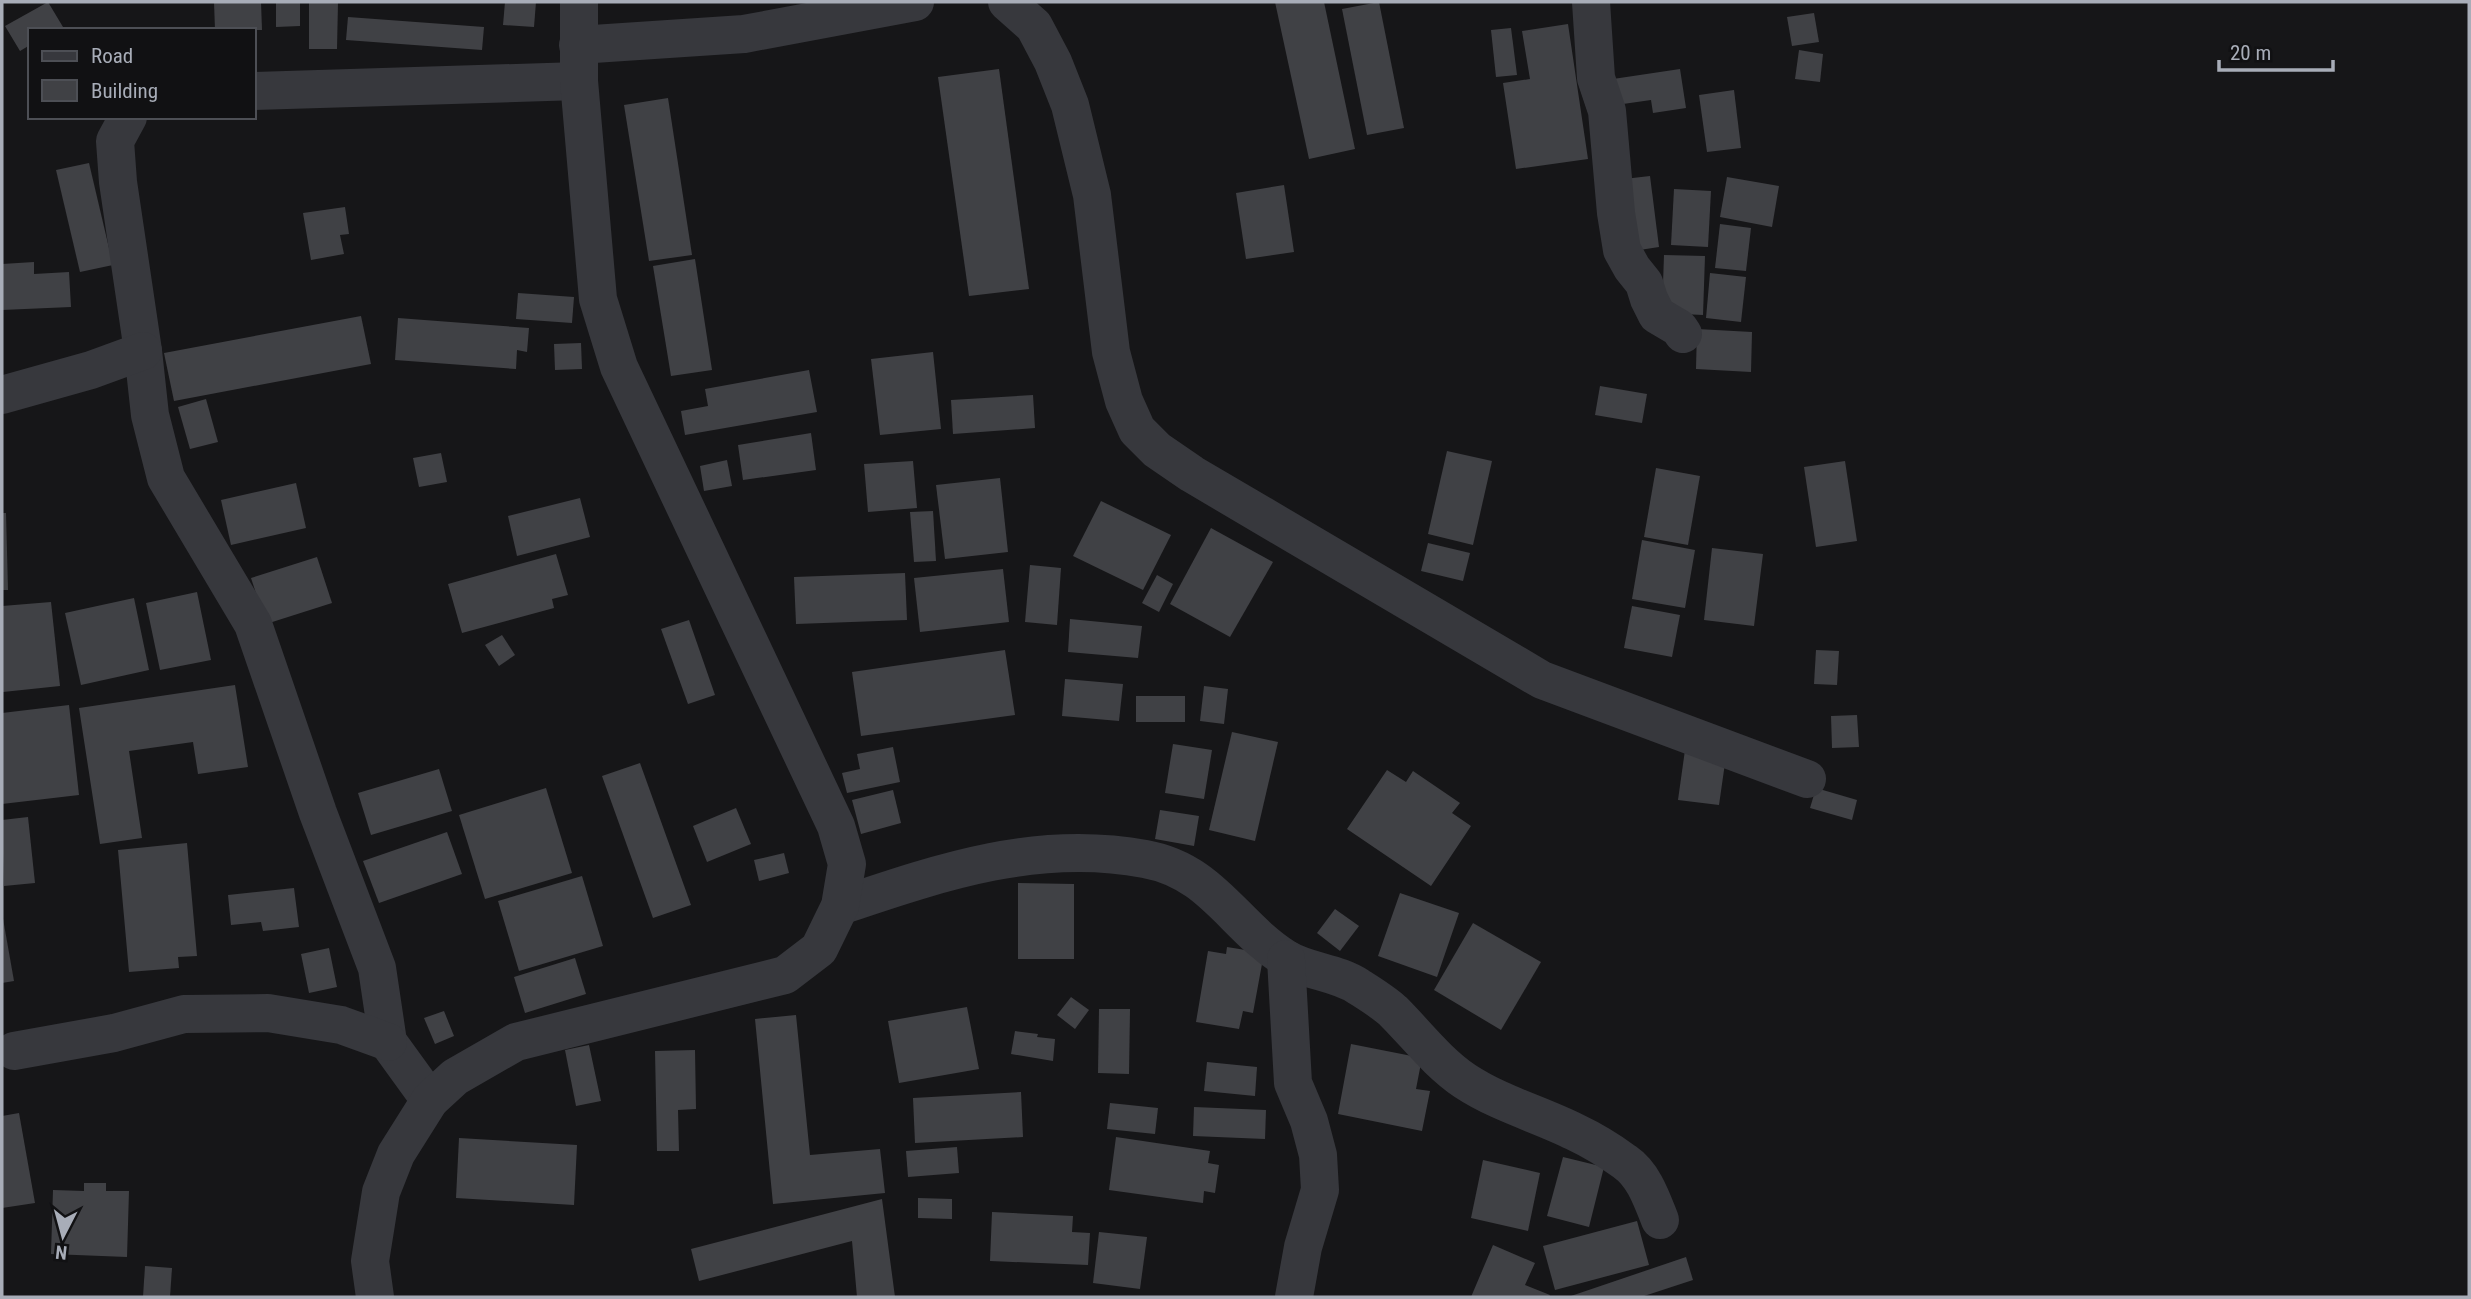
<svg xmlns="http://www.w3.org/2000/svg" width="2471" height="1299" viewBox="0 0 2471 1299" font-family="'Roboto Condensed',sans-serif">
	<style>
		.building { fill: #404145 }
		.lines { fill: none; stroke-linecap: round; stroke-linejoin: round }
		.minor { stroke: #37383d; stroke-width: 38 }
	</style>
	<rect width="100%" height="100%" fill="#161618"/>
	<g class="building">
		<path d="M48,2L63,27L58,30H30V45L20,51L5,26Z"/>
		<path d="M214,2H261L262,30H215Z"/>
		<path d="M276,2H300V26L276,27Z"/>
		<path d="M309,2H338L337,49H309Z"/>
		<path d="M505,2H536L534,27L503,25Z"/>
		<path d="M1275,2H1324L1355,149L1309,159Z"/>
		<path d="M1379,2L1404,128L1367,135L1342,9Z"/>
		<path d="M1814,13L1819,42L1792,46L1787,17Z"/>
		<path d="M348,17L484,27L482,50L346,40Z"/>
		<path d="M1568,24L1588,159L1516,169L1503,83L1530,79L1522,31Z"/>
		<path d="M1511,28L1517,75L1496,77L1491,30Z"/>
		<path d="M1799,50L1823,54L1820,82L1795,79Z"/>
		<path d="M999,69L1029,289L969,296L938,77Z"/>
		<path d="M1680,69L1686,108L1653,113L1651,100L1616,105L1613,79Z"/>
		<path d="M1734,90L1741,148L1707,152L1699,95Z"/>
		<path d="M668,98L692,255L649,261L624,105Z"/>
		<path d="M89,163L113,265L80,272L56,170Z"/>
		<path d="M1650,176L1659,247L1633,251L1624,179Z"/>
		<path d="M1727,177L1779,186L1772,227L1720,217Z"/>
		<path d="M1284,185L1294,252L1246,259L1236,193Z"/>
		<path d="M1674,189L1711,191L1708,247L1671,245Z"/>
		<path d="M345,207L349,234L340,235L344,254L311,260L303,213Z"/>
		<path d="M1720,224L1751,228L1746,271L1715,268Z"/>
		<path d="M1664,255L1705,256L1703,315L1662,313Z"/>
		<path d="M695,259L712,370L671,376L653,266Z"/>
		<path d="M34,262V274L69,272L71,307L2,310V264Z"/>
		<path d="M1710,273L1746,277L1741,322L1706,318Z"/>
		<path d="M518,293L574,297L572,323L516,319Z"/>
		<path d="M361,316L371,364L174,401L164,353Z"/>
		<path d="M398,318L529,328L527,352L517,350L516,369L395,360Z"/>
		<path d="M1697,329L1752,332L1751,372L1696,369Z"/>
		<path d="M581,343L582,369L555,370L554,344Z"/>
		<path d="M933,352L941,429L880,435L871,359Z"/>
		<path d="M809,370L817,412L685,435L681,411L708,406L705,389Z"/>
		<path d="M1600,386L1647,394L1642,423L1595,415Z"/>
		<path d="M1033,395L1035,428L953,434L951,400Z"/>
		<path d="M206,399L218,442L190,449L178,407Z"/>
		<path d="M811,433L816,470L743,480L738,445Z"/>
		<path d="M1447,451L1492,461L1473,545L1428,534Z"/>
		<path d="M441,453L447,482L419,487L413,458Z"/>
		<path d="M727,460L732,486L704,491L700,466Z"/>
		<path d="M913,461L917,508L868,512L864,464Z"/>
		<path d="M1845,461L1857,541L1816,547L1804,467Z"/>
		<path d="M1656,468L1700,476L1688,545L1644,537Z"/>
		<path d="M1000,478L1008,552L945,559L936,485Z"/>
		<path d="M296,483L306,528L231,545L221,500Z"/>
		<path d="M580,498L590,537L517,556L508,516Z"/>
		<path d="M1101,501L1171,535L1143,590L1073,556Z"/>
		<path d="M933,511L936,561L914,562L910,512Z"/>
		<path d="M2,513H6L8,590H2Z"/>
		<path d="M1211,528L1273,562L1230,637L1170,604Z"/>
		<path d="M1642,540L1695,550L1685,608L1632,599Z"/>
		<path d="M1428,543L1470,553L1463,581L1421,571Z"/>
		<path d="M1712,548L1763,554L1754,626L1704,620Z"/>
		<path d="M556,554L568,595L552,599L554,608L462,633L448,584Z"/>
		<path d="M317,557L332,603L266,624L251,578Z"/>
		<path d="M1030,565L1061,568L1057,625L1025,622Z"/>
		<path d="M1003,569L1009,622L920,632L914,578Z"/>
		<path d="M905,573L907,620L796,624L794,577Z"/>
		<path d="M1157,575L1173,584L1159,612L1142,603Z"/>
		<path d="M197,592L211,660L160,670L146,603Z"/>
		<path d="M134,598L149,670L81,685L65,613Z"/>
		<path d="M51,602L60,686L3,692L2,606Z"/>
		<path d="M1632,606L1680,615L1672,657L1624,648Z"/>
		<path d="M1070,619L1142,626L1138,658L1068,652Z"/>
		<path d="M689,620L715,695L688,704L661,629Z"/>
		<path d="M502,635L515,655L499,666L485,645Z"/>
		<path d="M1005,650L1015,715L861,736L852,672Z"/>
		<path d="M1816,650L1839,651L1837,685L1814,684Z"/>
		<path d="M1065,679L1123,684L1119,721L1062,716Z"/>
		<path d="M235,685L248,767L198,774L193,742L129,751L142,838L100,844L79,708Z"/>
		<path d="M1204,686L1228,689L1224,724L1200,721Z"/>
		<rect x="1136" y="696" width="49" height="26"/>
		<path d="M69,705L79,795L2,804V713Z"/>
		<path d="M1857,715L1859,747L1832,748L1831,716Z"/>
		<path d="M1232,732L1278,742L1255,841L1209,830Z"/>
		<path d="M1173,744L1212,750L1204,799L1165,793Z"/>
		<path d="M893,747L900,782L847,793L842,773L860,769L857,754Z"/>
		<path d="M1685,750L1726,756L1719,805L1678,800Z"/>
		<path d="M640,763L691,905L653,918L602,776Z"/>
		<path d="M439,769L452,811L371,835L358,793Z"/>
		<path d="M1387,770L1406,782L1413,771L1460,803L1452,813L1471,826L1431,886L1347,829Z"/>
		<path d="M546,788L572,873L485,899L459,815Z"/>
		<path d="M1816,788L1857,800L1852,820L1810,808Z"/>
		<path d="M893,790L901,823L861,834L852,800Z"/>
		<path d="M736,808L751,844L707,862L693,826Z"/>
		<path d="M1160,810L1199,816L1194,846L1155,839Z"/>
		<path d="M28,817L35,883L4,886L2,820Z"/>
		<path d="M447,832L462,874L379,903L363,861Z"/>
		<path d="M187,843L197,956L178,957L179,968L129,972L118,850Z"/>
		<path d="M784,853L789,873L759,881L754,860Z"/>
		<path d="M582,876L603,946L519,971L498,901Z"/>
		<path d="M1018,883L1074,884V959H1018Z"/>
		<path d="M294,888L299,927L263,931L261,922L231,925L228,895Z"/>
		<path d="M1400,893L1459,913L1437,977L1378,956Z"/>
		<path d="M1335,909L1359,926L1340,951L1317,933Z"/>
		<path d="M2,913L14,981L2,983Z"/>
		<path d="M1473,923L1541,962L1501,1030L1434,990Z"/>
		<path d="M1227,947L1264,953L1253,1013L1243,1011L1239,1029L1196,1022L1208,951L1226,954Z"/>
		<path d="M329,948L337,987L309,993L301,954Z"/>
		<path d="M575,958L586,994L525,1013L514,977Z"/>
		<path d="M1071,997L1089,1010L1075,1029L1057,1015Z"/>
		<path d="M967,1007L979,1069L899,1083L888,1021Z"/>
		<path d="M1099,1009H1130L1129,1074L1098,1073Z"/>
		<path d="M444,1011L454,1036L435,1044L424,1018Z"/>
		<path d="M796,1015L810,1155L880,1149L885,1193L773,1204L755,1019Z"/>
		<path d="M1015,1031L1038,1034L1037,1037L1055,1039L1053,1061L1011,1054Z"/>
		<path d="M1351,1044L1422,1058L1416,1089L1430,1091L1422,1131L1338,1114Z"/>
		<path d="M589,1045L601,1101L576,1106L565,1050Z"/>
		<path d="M695,1050L696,1109L678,1110L679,1151H657L655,1051Z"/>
		<path d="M1207,1062L1257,1067L1255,1096L1204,1091Z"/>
		<path d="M1021,1092L1023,1137L915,1143L913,1098Z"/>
		<path d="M1110,1103L1158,1108L1155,1134L1107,1129Z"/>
		<path d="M1194,1107L1266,1110L1265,1139L1193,1136Z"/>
		<path d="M19,1113L35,1203L2,1208V1116Z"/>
		<path d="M1116,1137L1210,1151L1208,1163L1219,1165L1215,1193L1204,1191L1203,1203L1109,1190Z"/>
		<path d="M459,1138L577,1145L574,1205L456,1198Z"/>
		<path d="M957,1147L959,1173L908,1177L906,1151Z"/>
		<path d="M1563,1157L1604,1167L1589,1227L1547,1216Z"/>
		<path d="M1483,1160L1540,1173L1528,1231L1471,1218Z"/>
		<path d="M84,1183H106V1191H129L127,1257L51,1254L53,1190L84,1191Z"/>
		<path d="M918,1198L952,1199V1219L918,1218Z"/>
		<path d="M882,1199L895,1297H857L852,1241L699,1281L691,1249Z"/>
		<path d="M992,1212L1073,1216L1072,1232L1090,1233L1088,1265L990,1261Z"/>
		<path d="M1637,1221L1649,1265L1555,1290L1543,1246Z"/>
		<path d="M1099,1232L1147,1237L1140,1289L1093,1283Z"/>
		<path d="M1493,1245L1535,1263L1525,1285L1550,1295L1549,1297H1471Z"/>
		<path d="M1686,1257L1693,1280L1641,1297H1568Z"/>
		<path d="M145,1266L172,1268L170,1297H143Z"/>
	</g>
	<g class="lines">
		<g class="minor">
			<path d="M1007,2L1034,26L1053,62L1070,105L1092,195L1111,352L1124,401L1137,430L1157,450L1192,474L1542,680L1807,779"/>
			<path d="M1591,2L1596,78L1607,111L1616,213L1622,250L1632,268L1644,283L1649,299L1657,315L1679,328L1683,334"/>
			<path d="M578,45L744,34L915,2"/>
			<path d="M254,91L579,81"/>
			<path d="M128,117L115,141L118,182L143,351L150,415L166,478L253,624L318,813L377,968L388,1042L430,1100"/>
			<path d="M2,395L91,370L143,351"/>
			<path d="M840,906C941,872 1037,839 1145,859C1212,871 1233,925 1285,958C1307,972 1337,972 1359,987C1370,994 1383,1002 1393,1011C1417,1035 1437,1062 1465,1081C1500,1104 1539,1114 1575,1132C1592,1140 1610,1151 1625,1162C1644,1175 1652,1200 1660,1220"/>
			<path d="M1286,959L1293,1083L1309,1121L1318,1155L1320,1190L1303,1247L1294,1297"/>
			<path d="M14,1051L114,1033L184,1014L268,1013L341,1025L388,1042"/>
			<path d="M375,1297L370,1261L381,1192L396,1154L430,1100L455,1077L516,1042L785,975L819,949L840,906L847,864L836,826L619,367L598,299L579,81V2"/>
		</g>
	</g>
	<rect width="2471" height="1299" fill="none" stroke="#a8adb8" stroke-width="7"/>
	<rect x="28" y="28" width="228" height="91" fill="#111113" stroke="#4d4f55" stroke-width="2"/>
	<rect x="42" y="51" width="35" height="10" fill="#37383d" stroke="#4d4f55" stroke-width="2"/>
	<text x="91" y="63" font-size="21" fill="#a8adb8">Road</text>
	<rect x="42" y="80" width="35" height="21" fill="#404145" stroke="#4d4f55" stroke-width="2"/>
	<text x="91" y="98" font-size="21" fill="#a8adb8">Building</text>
	<g transform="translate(63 1236) rotate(186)" stroke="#111113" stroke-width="5" paint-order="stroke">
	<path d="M0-5L12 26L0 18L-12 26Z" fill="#a8adb8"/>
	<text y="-10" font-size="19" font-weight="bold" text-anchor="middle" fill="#a8adb8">N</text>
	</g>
	<path d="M2219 60v10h114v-10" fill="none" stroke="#a8adb8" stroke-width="3.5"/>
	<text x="2230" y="60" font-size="21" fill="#a8adb8" stroke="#111113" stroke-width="5" paint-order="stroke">20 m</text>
</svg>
